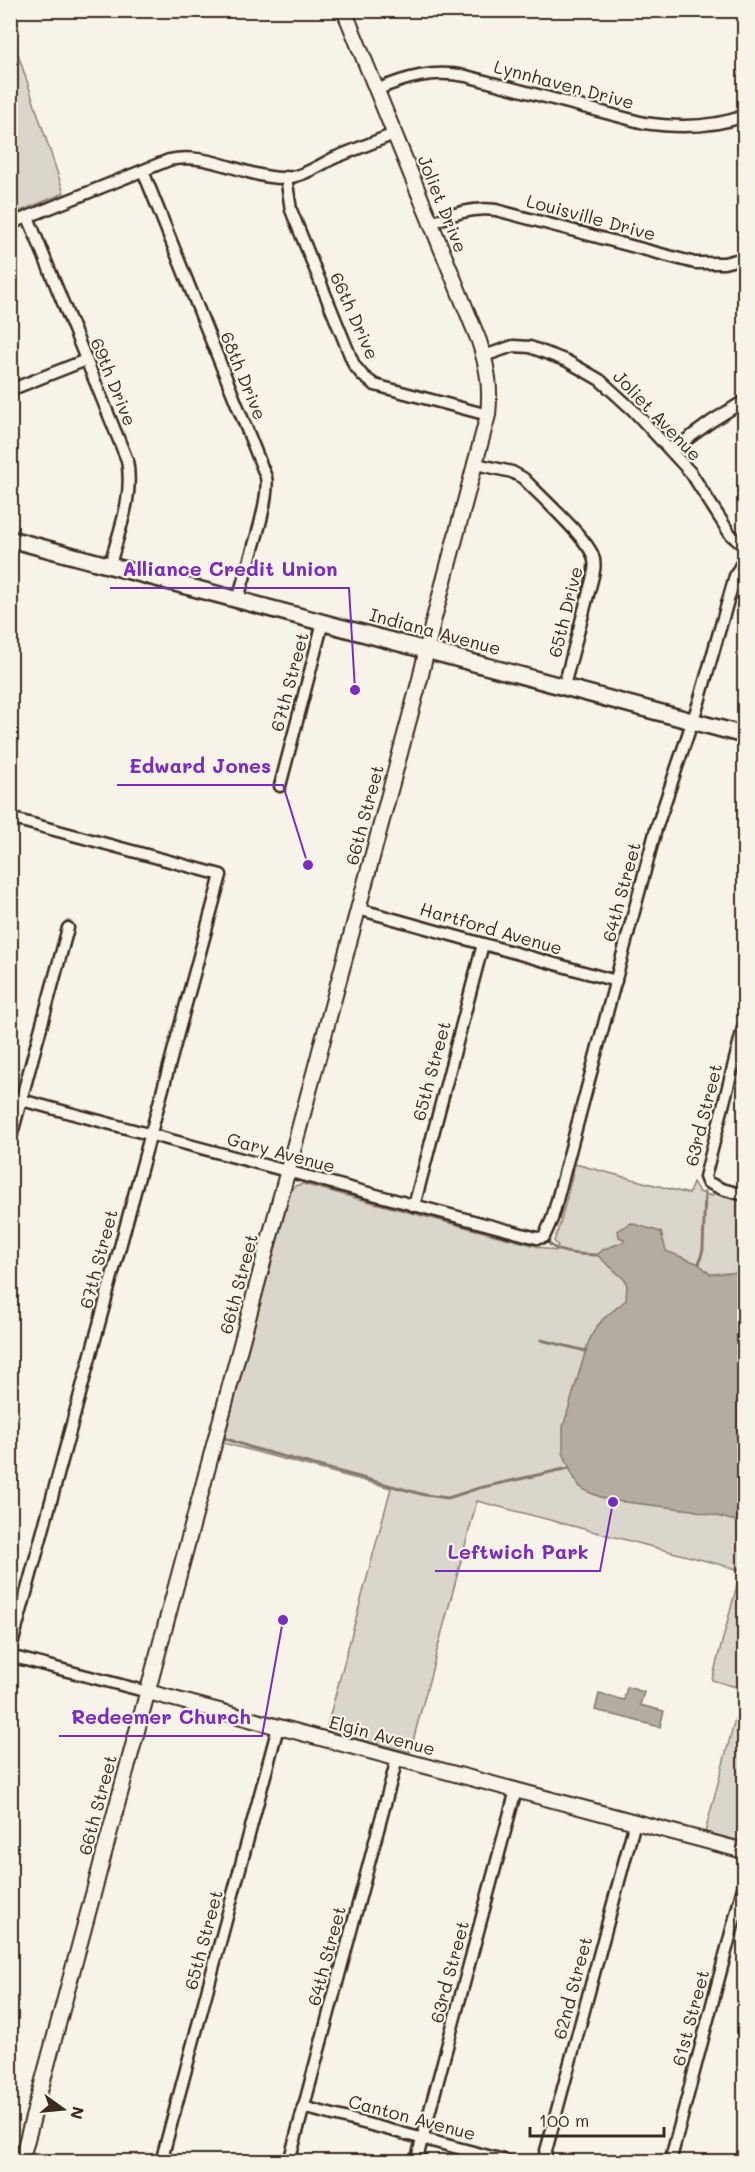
<svg xmlns="http://www.w3.org/2000/svg" width="755" height="2172" viewBox="0 0 755 2172" font-family="Mali,sans-serif">
	<style>
		.green { fill: #dbd6cb; stroke: #8b8074; stroke-width: 1.5 }
		.water { fill: #b4aca0; stroke: #84786c; stroke-width: 1.5 }
		.lines { fill: none; stroke-linecap: round; stroke-linejoin: round }
		.stream { stroke: #84786c; stroke-width: 3 }
		.minor-casing { stroke: #3b2a1e; stroke-width: 15 }
		.tertiary-casing { stroke: #3b2a1e; stroke-width: 18 }
		.secondary-casing { stroke: #3b2a1e; stroke-width: 20 }
		.minor { stroke: #f7f3e8; stroke-width: 10 }
		.tertiary { stroke: #f7f3e8; stroke-width: 14 }
		.secondary { stroke: #f7f3e8; stroke-width: 15 }
		.labels { text-anchor: middle; stroke-width: 4.5; stroke-linejoin: round; paint-order: stroke }
		.street-label { font-size: 18px; fill: #3b2a1e; stroke: #f7f3e8 }
		.leader { fill: none; stroke: #7b2cbf; stroke-width: 2 }
		.callout-dot { fill: #7b2cbf; stroke: #f7f3e8; stroke-width: 2 }
		.callout-label { font-size: 20px; text-anchor: middle; font-weight: bold; fill: #7b2cbf; stroke: #f7f3e8; stroke-width: 4.5; stroke-linejoin: round; paint-order: stroke }
	</style>
	<rect width="100%" height="100%" fill="#f7f3e8"/>
	<filter id="ink" filterUnits="userSpaceOnUse"><feTurbulence type="fractalNoise" baseFrequency=".0167" numOctaves="2"/><feDisplacementMap in="SourceGraphic" scale="12" xChannelSelector="R" yChannelSelector="G"/><feConvolveMatrix kernelMatrix="1 2 1 2 8 2 1 2 1" color-interpolation-filters="sRGB"/></filter>
	<g filter="url(#ink)">
		<g class="green">
			<path d="M10,30L64,193L11,215H10Z"/>
			<path d="M575,1164L689,1194L693,1182L699,1192L712,1196L714,1192L744,1201V1842L705,1832L743,1689L712,1680L741,1570L477,1501L410,1752L326,1730L391,1488L223,1443L290,1193L295,1186L303,1184L555,1251L558,1246L554,1241L561,1221Z"/>
		</g>
		<g class="water">
			<path d="M631,1223L661,1232L666,1251L699,1264L710,1274L744,1272V1523L692,1510L608,1500L586,1491L579,1486L572,1474L563,1452V1427L588,1343L595,1329L603,1319L626,1300L627,1286L625,1280L597,1255L604,1249L624,1242V1239L619,1237L618,1230Z"/>
			<path d="M627,1687L644,1692L640,1705L664,1711L660,1727L595,1710L599,1694L624,1700Z"/>
		</g>
		<g class="lines">
			<g class="stream">
				<path d="M545,1239C555,1255 580,1254 597,1255"/>
				<path d="M699,1264L703,1249L705,1192"/>
				<path d="M541,1340L586,1351"/>
				<path d="M224,1438L252,1448L425,1495L448,1498L479,1488L569,1468"/>
			</g>
			<g class="minor-casing">
				<g id="minor">
					<path d="M376,90C407,77 432,70 466,76L644,123C679,128 712,128 744,116"/>
					<path d="M143,171L266,477C271,501 245,572 238,599"/>
					<path d="M286,177L291,210L354,365L363,376L375,385L488,415"/>
					<path d="M28,217L127,460C134,497 119,530 110,565"/>
					<path d="M10,224L169,160C208,151 243,177 282,178C301,178 318,166 334,158C354,150 374,142 394,134"/>
					<path d="M430,224C451,214 472,207 496,210L695,263H724L744,258"/>
					<path d="M484,356L513,346L530,347L567,361L600,380L633,410L691,473L730,534L744,546"/>
					<path d="M10,390L86,360"/>
					<path d="M671,451L712,421L744,401"/>
					<path d="M476,464L512,472L523,478C539,495 587,538 593,556C596,564 594,572 592,580L564,686"/>
					<path d="M280,786L323,622"/>
					<path d="M10,818L221,875L10,1652"/>
					<path d="M358,909L616,981"/>
					<path d="M744,1024L705,1177L707,1182L722,1189L744,1195"/>
					<path d="M10,1097L537,1238L544,1237L552,1219L656,829L699,702L735,576L744,559"/>
					<path d="M10,1141L68,928"/>
					<path d="M414,1206L483,944"/>
					<path d="M10,1656L148,1692"/>
					<path d="M303,2107L511,2162"/>
					<path d="M161,2162L278,1727"/>
					<path d="M289,2162L397,1759"/>
					<path d="M416,2162L516,1790"/>
					<path d="M543,2162L635,1822"/>
					<path d="M670,2162L744,1884"/>
				</g>
			</g>
			<g class="tertiary-casing">
				<g id="tertiary">
					<path d="M148,1692L744,1851"/>
					<path d="M21,2162L420,679L433,622L488,415C491,387 488,369 479,341L344,10"/>
				</g>
			</g>
			<g class="secondary-casing">
				<path id="secondary" d="M10,539L744,735"/>
			</g>
			<use href="#minor" class="minor"/>
			<use href="#tertiary" class="tertiary"/>
			<use href="#secondary" class="secondary"/>
		</g>
	</g>
	<g class="labels">
		<g class="street-label">
			<text transform="translate(564 85) rotate(15)" y="6">Lynnhaven Drive</text>
			<text transform="translate(442 204) rotate(68)" y="6">Joliet Drive</text>
			<text transform="translate(591 218) rotate(15)" y="6">Louisville Drive</text>
			<text transform="translate(354 316) rotate(66)" y="6">66th Drive</text>
			<text transform="translate(243 376) rotate(68)" y="6">68th Drive</text>
			<text transform="translate(113 382) rotate(68)" y="6">69th Drive</text>
			<text transform="translate(657 416) rotate(46)" y="6">Joliet Avenue</text>
			<text transform="translate(566 612) rotate(-76)" y="6">65th Drive</text>
			<text transform="translate(435 632) rotate(15)" y="6">Indiana Avenue</text>
			<text transform="translate(290 682) rotate(-75)" y="6">67th Street</text>
			<text transform="translate(365 815) rotate(-75)" y="6">66th Street</text>
			<text transform="translate(622 892) rotate(-75)" y="6">64th Street</text>
			<text transform="translate(491 929) rotate(16)" y="6">Hartford Avenue</text>
			<text transform="translate(432 1071) rotate(-75)" y="6">65th Street</text>
			<text transform="translate(704 1115) rotate(-76)" y="6">63rd Street</text>
			<text transform="translate(281 1153) rotate(15)" y="6">Gary Avenue</text>
			<text transform="translate(99 1259) rotate(-75)" y="6">67th Street</text>
			<text transform="translate(239 1284) rotate(-75)" y="6">66th Street</text>
			<text transform="translate(382 1736) rotate(15)" y="6">Elgin Avenue</text>
			<text transform="translate(98 1805) rotate(-75)" y="6">66th Street</text>
			<text transform="translate(204 1940) rotate(-75)" y="6">65th Street</text>
			<text transform="translate(327 1956) rotate(-75)" y="6">64th Street</text>
			<text transform="translate(450 1972) rotate(-75)" y="6">63rd Street</text>
			<text transform="translate(573 1988) rotate(-75)" y="6">62nd Street</text>
			<text transform="translate(691 2018) rotate(-75)" y="6">61st Street</text>
			<text transform="translate(412 2118) rotate(15)" y="6">Canton Avenue</text>
		</g>
	</g>
	<path class="leader" d="M355 690L349 588H110M308 865L283 785H117M613 1502L600 1571H435M283 1620L262 1736H59"/>
	<g class="callout-dot">
		<circle cx="355" cy="690" r="6"/>
		<circle cx="308" cy="865" r="6"/>
		<circle cx="613" cy="1502" r="6"/>
		<circle cx="283" cy="1620" r="6"/>
	</g>
	<g class="callout-label">
		<text x="230" y="576">Alliance Credit Union</text>
		<text x="200" y="773">Edward Jones</text>
		<text x="518" y="1559">Leftwich Park</text>
		<text x="161" y="1724">Redeemer Church</text>
	</g>
	<rect width="755" height="2172" fill="none" stroke="#f7f3e8" stroke-width="36"/>
	<rect x="18" y="18" width="719" height="2136" fill="none" stroke="#3b2a1e" stroke-width="2" filter="url(#ink)"/>
	<g transform="translate(63 2109) rotate(105)" stroke="#f7f3e8" stroke-width="4.5" paint-order="stroke">
	<path d="M0-4.5L10 22L0 15L-10 22Z" fill="#3b2a1e"/>
	<text y="-9" font-size="16" font-weight="bold" text-anchor="middle" fill="#3b2a1e">N</text>
	</g>
	<path d="M530 2127v9h134v-9" fill="none" stroke="#3b2a1e" stroke-width="3"/>
	<text x="539" y="2127" font-size="18" fill="#3b2a1e" stroke="#f7f3e8" stroke-width="4.5" paint-order="stroke">100 m</text>
</svg>
